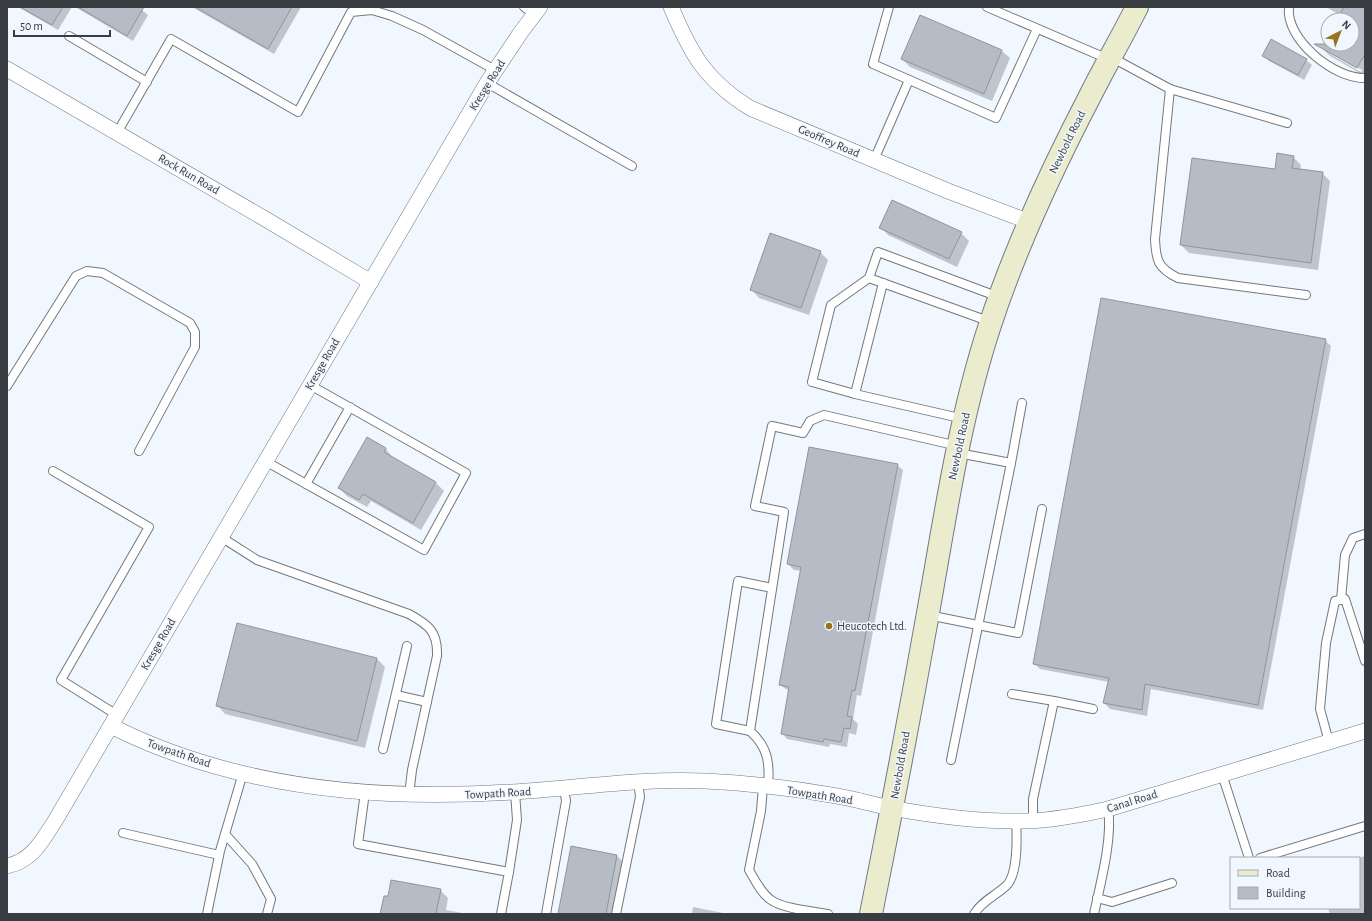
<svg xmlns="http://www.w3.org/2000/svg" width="1372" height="921" viewBox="0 0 1372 921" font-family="'Alegreya Sans',sans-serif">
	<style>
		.shadow { fill: #0003; fill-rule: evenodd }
		.building { fill: #b5bcc5; stroke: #8e959d }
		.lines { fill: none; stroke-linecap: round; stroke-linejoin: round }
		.service-casing { stroke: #717880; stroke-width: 10 }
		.minor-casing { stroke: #717880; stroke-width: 16 }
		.secondary-casing { stroke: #717880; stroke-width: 24 }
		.service { stroke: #fff; stroke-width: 8 }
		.minor { stroke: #fff; stroke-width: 15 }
		.secondary { stroke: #ebebce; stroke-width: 22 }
		.poi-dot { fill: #96751e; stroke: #f1f7fe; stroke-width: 1.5 }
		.labels { text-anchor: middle; stroke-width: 3; stroke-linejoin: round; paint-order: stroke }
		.street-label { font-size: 12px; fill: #393c40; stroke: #f1f7fe }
		.poi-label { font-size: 12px; fill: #393c40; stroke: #f1f7fe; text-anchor: start }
	</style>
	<rect width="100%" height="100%" fill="#f1f7fe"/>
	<g class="shadow">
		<path d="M18,7H72L58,30Z"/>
		<path d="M75,7H138L148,15L133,41Z"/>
		<path d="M192,7H301L274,54Z"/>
		<path d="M1326,7H1365V76L1330,56L1322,48L1328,37V44H1352V20H1338L1340,15ZM1330,52L1362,70L1361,72L1330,54Z"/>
		<path d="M920,16L1002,51L1010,58L992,101L910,67L902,59Z"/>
		<path d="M1263,55L1306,60L1312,65L1304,80L1269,61Z"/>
		<path d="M1293,157L1301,165L1300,170L1322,173L1330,181L1318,270L1189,253L1181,245Z"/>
		<path d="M881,227L961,233L969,241L957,267L888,235Z"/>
		<path d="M820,252L828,260L809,315L759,298L752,290Z"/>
		<path d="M1325,340L1331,346L1263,710L1151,689L1147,716L1110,709L1104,703L1109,682L1040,669L1034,663Z"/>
		<path d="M386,449L393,458L436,483L444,491L421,530L371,501L367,507L347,496L339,488Z"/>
		<path d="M897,465L903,470L861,696L857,695L853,719L858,724L856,735L849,733L847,747L830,744L829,747L787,739L782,733L789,691L780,685L802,571L794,570L788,564Z"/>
		<path d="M377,659L385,667L365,748L225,714L218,706Z"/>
		<path d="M572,847L617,856L625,864L615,914H559Z"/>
		<path d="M1365,856V914H1330L1328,908H1359L1358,858Z"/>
		<path d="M440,890L448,898L446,910L468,914H381Z"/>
		<path d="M693,907L728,914H692Z"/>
	</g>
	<g class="building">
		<path d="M20,7H63L52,25Z"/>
		<path d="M78,7H144L127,36Z"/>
		<path d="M195,7H292L268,49Z"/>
		<path d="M1344,7H1365V54L1357,68L1314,44H1352V20H1336Z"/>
		<path d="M920,15L1002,50L984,94L901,59Z"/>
		<path d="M1271,39L1307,59L1298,75L1262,56Z"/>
		<path d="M1277,153L1294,156L1292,168L1323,172L1311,263L1180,245L1192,158L1275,169Z"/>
		<path d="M892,200L962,232L949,259L879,228Z"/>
		<path d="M770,233L821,251L801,308L750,290Z"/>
		<path d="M1101,298L1326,339L1258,705L1145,684L1142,710L1103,703L1109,678L1033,664Z"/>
		<path d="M367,437L386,448L384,452L436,482L413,523L363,494L359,500L338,488Z"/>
		<path d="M809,447L898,464L855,691L852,690L847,716L852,717L850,729L844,728L841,742L824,739L823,742L781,734L789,687L779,685L801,567L787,564Z"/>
		<path d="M237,623L377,658L357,741L216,706Z"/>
		<path d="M571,846L617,855L606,914H558Z"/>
		<path d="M391,880L441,889L436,914H380L384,896H388Z"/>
	</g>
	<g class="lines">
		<g class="service-casing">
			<g id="service">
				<path d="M524,7L534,14"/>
				<path d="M889,7L873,64L996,118L1037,29"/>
				<path d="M987,7L1108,59"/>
				<path d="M1289,7C1285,39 1334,79 1365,78"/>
				<path d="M69,36L147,82"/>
				<path d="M1111,57L1170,89L1155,239C1156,261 1158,268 1178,278L1306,295"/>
				<path d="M487,83L632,166"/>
				<path d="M1170,89L1287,123"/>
				<path d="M117,133L171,39L298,112L351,12L372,10L392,16L423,30L495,70"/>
				<path d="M874,160L909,80"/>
				<path d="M869,278L991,322"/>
				<path d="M7,386L76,276L87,271L103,273L190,323L195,332V347L139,451"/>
				<path d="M855,394L883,283"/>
				<path d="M964,419L855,394L812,382L831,305L869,278L878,252L999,297"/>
				<path d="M265,461L424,550L466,473L310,385"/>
				<path d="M1011,463L1022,403"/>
				<path d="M53,471L149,527L61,680L117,715"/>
				<path d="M306,484L350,407"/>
				<path d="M221,537L257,560L409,614C429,625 438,632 437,656L412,770L409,795"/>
				<path d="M1341,600L1345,555L1353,538L1365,534"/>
				<path d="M928,615L1018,633L1042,509"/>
				<path d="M1012,694L1054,701L1033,799V820"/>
				<path d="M396,695L427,702"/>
				<path d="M1054,701L1093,709"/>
				<path d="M750,731L716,724L738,581L772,588"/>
				<path d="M1329,742L1320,709L1326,643L1335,601L1345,599L1365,661"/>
				<path d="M383,749L407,646"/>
				<path d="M951,760L1011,463L958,453"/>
				<path d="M1222,774L1249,858"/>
				<path d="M763,786L761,811L749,870C755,880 761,893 771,900C784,909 812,911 828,914"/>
				<path d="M768,787C770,763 768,747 750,731L784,512L755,506L772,426L803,433L810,421L824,415L958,446"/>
				<path d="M365,792L358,844L509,872L501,914"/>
				<path d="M123,833L219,855"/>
				<path d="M225,834L252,864L271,899L267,914"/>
				<path d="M1260,858L1365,826"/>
				<path d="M509,872L517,820L515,792"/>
				<path d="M1097,898L1112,902L1172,883"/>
				<path d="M207,914L220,851L243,773"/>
				<path d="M546,914L566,801L564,788"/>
				<path d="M616,914L640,797L638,781"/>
				<path d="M974,914C982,901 995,896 1006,886C1018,875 1017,837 1016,821"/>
				<path d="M1094,914C1100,885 1113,838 1108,809"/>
			</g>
		</g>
		<g class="minor-casing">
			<g id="minor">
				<path d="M671,7C691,54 705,80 750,108L948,191L1030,222"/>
				<path d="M7,69L267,220L371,282"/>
				<path d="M111,726C234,788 377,801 512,792C577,788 641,778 705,781C747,783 790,788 831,795C852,798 871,804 891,808C934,816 984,822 1028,821C1055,820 1081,815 1108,809L1365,731"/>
				<path d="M7,866C32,861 42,841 55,821L487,83L521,32L540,7"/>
			</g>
		</g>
		<g class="secondary-casing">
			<path id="secondary" d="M871,914C891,814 910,714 928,613C945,518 959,420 989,328C1015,248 1051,171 1090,96C1105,66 1122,37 1137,7"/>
		</g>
		<use href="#service" class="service"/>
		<use href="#minor" class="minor"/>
		<use href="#secondary" class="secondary"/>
	</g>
	<circle class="poi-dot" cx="829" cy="626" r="4"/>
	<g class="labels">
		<g class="street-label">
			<text transform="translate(487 85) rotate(-58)" y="4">Kresge Road</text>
			<text transform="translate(829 141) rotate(23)" y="4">Geoffrey Road</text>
			<text transform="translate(1067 142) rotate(-64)" y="4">Newbold Road</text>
			<text transform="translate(189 174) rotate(30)" y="4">Rock Run Road</text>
			<text transform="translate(322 364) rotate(-60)" y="4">Kresge Road</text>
			<text transform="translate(959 446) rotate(-78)" y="4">Newbold Road</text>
			<text transform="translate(158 644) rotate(-60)" y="4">Kresge Road</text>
			<text transform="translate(179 753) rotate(19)" y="4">Towpath Road</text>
			<text transform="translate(900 765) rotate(-80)" y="4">Newbold Road</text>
			<text transform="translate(498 793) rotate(-3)" y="4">Towpath Road</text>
			<text transform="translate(820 795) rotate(9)" y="4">Towpath Road</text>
			<text transform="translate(1132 801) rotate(-17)" y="4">Canal Road</text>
		</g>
		<g class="poi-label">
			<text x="837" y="630">Heucotech Ltd.</text>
		</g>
	</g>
	<rect width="1372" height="921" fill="none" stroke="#393c40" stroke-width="16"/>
	<rect x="1230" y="857" width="130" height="52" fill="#f1f7fe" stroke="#a7acb2"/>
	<rect x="1238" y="870" width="20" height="6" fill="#ebebce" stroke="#a7acb2"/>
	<text x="1266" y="877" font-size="12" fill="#393c40">Road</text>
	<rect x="1238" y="887" width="20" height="12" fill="#b5bcc5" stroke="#a7acb2"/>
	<text x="1266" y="897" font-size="12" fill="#393c40">Building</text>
	<g transform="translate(1340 32) rotate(42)"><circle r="19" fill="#f1f7fe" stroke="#a7acb2"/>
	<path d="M0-3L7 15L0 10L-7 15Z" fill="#96751e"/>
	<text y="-6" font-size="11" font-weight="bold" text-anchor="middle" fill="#393c40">N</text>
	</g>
	<path d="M14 30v6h96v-6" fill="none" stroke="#393c40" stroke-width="2"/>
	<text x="20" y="30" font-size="12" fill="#393c40" stroke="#f1f7fe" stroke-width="3" paint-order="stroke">50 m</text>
</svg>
